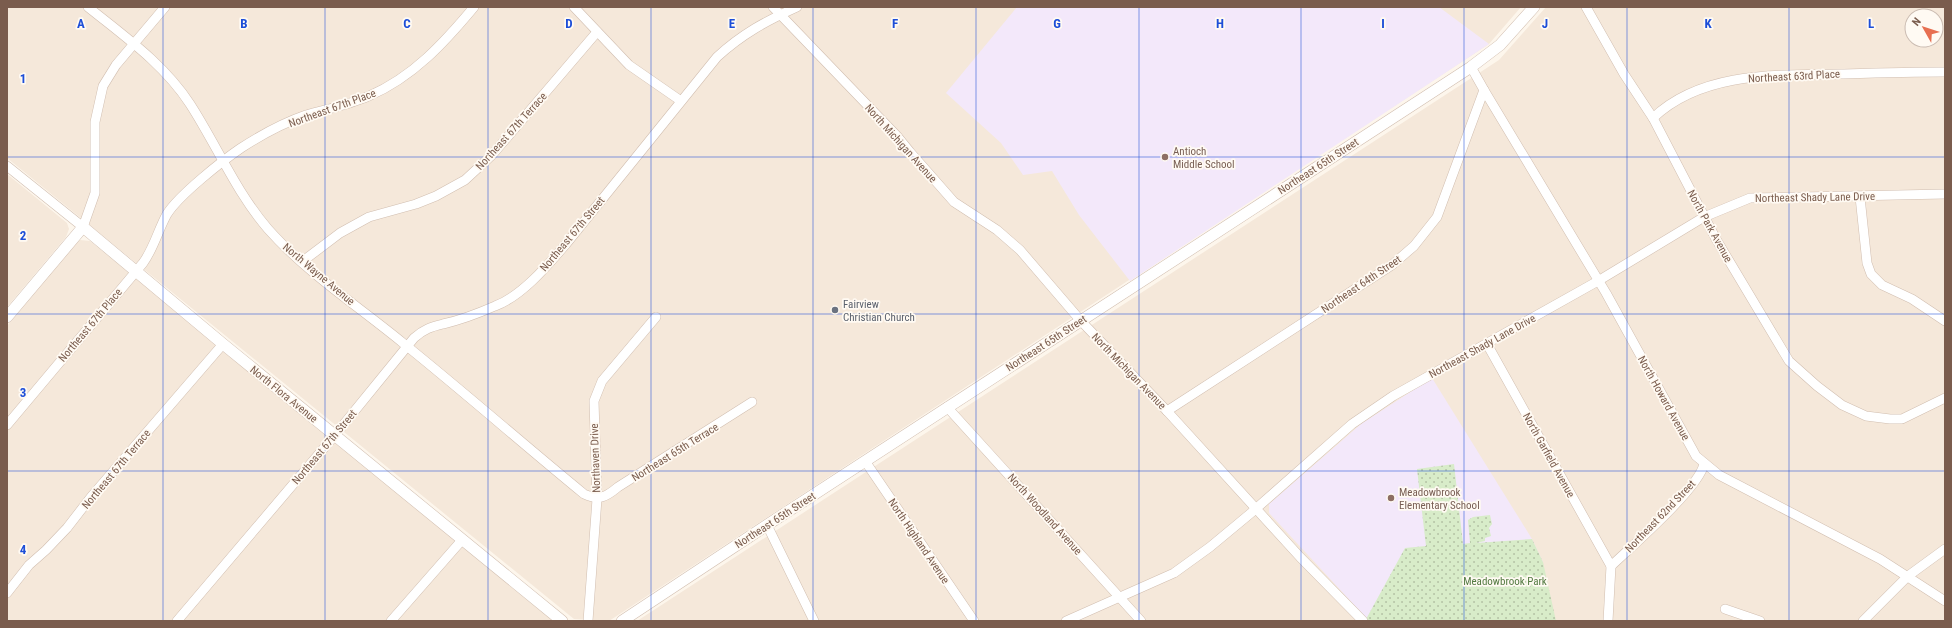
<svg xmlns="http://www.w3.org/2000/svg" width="1952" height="628" viewBox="0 0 1952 628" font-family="'Roboto Condensed',sans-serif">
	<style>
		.residential { fill: #f5e8da; fill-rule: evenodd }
		.education { fill: #f3e8fa }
		.park { fill: url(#park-dots) }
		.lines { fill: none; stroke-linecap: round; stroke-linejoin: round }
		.minor-casing { stroke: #d1beb0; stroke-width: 10 }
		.tertiary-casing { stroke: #d1beb0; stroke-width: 12 }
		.minor { stroke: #fff; stroke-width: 9 }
		.tertiary { stroke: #fff; stroke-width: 11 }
		.grid { fill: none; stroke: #1d4ed8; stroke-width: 1; stroke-opacity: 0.55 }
		.education-dot { fill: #8d6e63; stroke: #fffaf3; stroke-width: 1.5 }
		.worship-dot { fill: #6b7280; stroke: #fffaf3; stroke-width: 1.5 }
		.labels { text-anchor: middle; stroke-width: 3.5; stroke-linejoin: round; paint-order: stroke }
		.street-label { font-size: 11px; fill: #7a5c4d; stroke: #fffaf3 }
		.education-label { font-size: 11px; fill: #785e54; stroke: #fffaf3; text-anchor: start }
		.worship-label { font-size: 11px; fill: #5b616d; stroke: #fffaf3; text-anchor: start }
		.park-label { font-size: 11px; fill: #537a41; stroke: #fffaf3 }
		.grid-label { font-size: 13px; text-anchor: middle; font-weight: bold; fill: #1d4ed8; stroke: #fffaf3; stroke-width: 3.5; stroke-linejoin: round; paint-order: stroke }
	</style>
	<defs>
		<pattern id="park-dots" width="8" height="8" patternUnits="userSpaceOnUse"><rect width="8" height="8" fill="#d8ecc9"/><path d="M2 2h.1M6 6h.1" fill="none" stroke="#b4c2a5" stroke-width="1.8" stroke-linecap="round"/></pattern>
	</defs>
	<rect width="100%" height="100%" fill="#fdf6ec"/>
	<g class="residential">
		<path d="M7,7H1521L1489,44L609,621L574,619L7,158Z"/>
		<path d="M1546,7H1945V621H637L1499,60ZM1912,16H1936V40H1912Z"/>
		<path d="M7,174L67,223L69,229L66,237L7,307Z"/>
		<path d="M80,240L90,241L95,245L553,621H7V326L75,243Z"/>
	</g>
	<g class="education">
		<path d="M1017,7H1439L1489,44L1130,281L1079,215L1052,171L1023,175L1001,143L946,93Z"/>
		<path d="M1432,378L1532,539L1543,562L1478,621H1369L1269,513V504L1361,424Z"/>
	</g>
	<path class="park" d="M1454,464L1463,544L1470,543L1468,520L1473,517L1490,515L1492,524L1489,528L1491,536L1485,538V541L1476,543L1532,539L1543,562L1556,621H1365L1405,548L1426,546L1417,469Z"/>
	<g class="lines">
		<g class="minor-casing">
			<g id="minor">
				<path d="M88,7C124,36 164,64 190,104C216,144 236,192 268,229C307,273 358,306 403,343C464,392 523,444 584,494C599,501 606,497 618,487L752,402"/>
				<path d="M574,7L629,65L681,101"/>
				<path d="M773,7L897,136L910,152L954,202L997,230L1020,250L1081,321L1167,411L1300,557L1363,621"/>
				<path d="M1586,7L1624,74L1653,118L1716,239L1789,361L1817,386L1842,405L1866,416L1890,419H1902L1945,398"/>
				<path d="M1484,90L1606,293L1696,456L1719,475L1880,559L1945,601"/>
				<path d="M1653,118C1702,71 1779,75 1841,74C1876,73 1910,72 1945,72"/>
				<path d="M7,166L83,227L95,193V122L103,86L116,65L165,7"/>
				<path d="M1860,197L1867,263L1871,274L1882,285L1912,299L1945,321"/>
				<path d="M303,261L340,233L369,217L416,204L436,196L465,180L492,155L597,32"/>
				<path d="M1487,344L1611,566L1608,621"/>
				<path d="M947,407L1141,621"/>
				<path d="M1167,411L1392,265L1414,246L1437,217L1484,90L1471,67"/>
				<path d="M7,425L143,263C154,248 158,230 167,214C179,195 222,161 241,148C261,135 283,123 306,115C327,109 349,105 369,96C413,77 444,43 474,7"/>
				<path d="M865,461L974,621"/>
				<path d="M767,525L814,621"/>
				<path d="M1611,566C1632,546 1699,488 1704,464"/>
				<path d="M7,593L29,565L46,550L67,528L91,497L223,344"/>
				<path d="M1725,609L1760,621"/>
				<path d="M177,621L335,435L414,338C424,329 431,327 443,324C461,320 479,313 495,306C522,296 548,265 566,244L717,57C742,34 766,21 797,7"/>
				<path d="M391,621L462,540"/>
				<path d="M588,621L597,499L594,401L602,381L656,317"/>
				<path d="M1066,621L1174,573L1210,547L1251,513L1352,424L1393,396L1598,281L1704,217L1750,198L1945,194"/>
				<path d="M1863,621L1908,576L1945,549"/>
			</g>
		</g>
		<g class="tertiary-casing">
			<g id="tertiary">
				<path d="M7,317L83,227L223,344L562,621"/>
				<path d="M622,621L767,525L1471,67L1500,45L1534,7"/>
			</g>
		</g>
		<use href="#minor" class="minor"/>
		<use href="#tertiary" class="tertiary"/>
	</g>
	<path class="grid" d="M163,7V621M325,7V621M488,7V621M651,7V621M813,7V621M976,7V621M1139,7V621M1301,7V621M1464,7V621M1627,7V621M1789,7V621M7,157H1945M7,314H1945M7,471H1945"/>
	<g class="education-dot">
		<circle cx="1165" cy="157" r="4"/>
		<circle cx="1391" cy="498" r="4"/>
	</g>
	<circle class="worship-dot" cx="835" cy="310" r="4"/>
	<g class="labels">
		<g class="street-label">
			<text transform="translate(1794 76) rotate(-3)" y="4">Northeast 63rd Place</text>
			<text transform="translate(332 108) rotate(-20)" y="4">Northeast 67th Place</text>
			<text transform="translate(511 131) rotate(-48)" y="4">Northeast 67th Terrace</text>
			<text transform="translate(901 143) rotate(48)" y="4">North Michigan Avenue</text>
			<text transform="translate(1318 166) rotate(-33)" y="4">Northeast 65th Street</text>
			<text transform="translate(1815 197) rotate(-1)" y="4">Northeast Shady Lane Drive</text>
			<text transform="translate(1710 226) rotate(61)" y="4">North Park Avenue</text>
			<text transform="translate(572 234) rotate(-50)" y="4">Northeast 67th Street</text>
			<text transform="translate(319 274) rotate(40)" y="4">North Wayne Avenue</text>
			<text transform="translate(1361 284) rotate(-34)" y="4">Northeast 64th Street</text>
			<text transform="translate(90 325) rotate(-50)" y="4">Northeast 67th Place</text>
			<text transform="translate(1046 343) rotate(-33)" y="4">Northeast 65th Street</text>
			<text transform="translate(1482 346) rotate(-29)" y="4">Northeast Shady Lane Drive</text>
			<text transform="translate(1129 371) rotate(46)" y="4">North Michigan Avenue</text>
			<text transform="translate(284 394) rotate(39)" y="4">North Flora Avenue</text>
			<text transform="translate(1664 398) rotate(61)" y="4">North Howard Avenue</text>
			<text transform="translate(324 447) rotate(-50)" y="4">Northeast 67th Street</text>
			<text transform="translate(675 452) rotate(-32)" y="4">Northeast 65th Terrace</text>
			<text transform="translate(1549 455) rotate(61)" y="4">North Garfield Avenue</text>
			<text transform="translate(595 458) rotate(-92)" y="4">Northaven Drive</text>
			<text transform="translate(116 469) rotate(-50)" y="4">Northeast 67th Terrace</text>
			<text transform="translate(1045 514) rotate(48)" y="4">North Woodland Avenue</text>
			<text transform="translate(1660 516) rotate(-46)" y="4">Northeast 62nd Street</text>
			<text transform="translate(775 520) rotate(-33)" y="4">Northeast 65th Street</text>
			<text transform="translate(919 541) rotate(56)" y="4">North Highland Avenue</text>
		</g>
		<g class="education-label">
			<text x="1173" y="155">Antioch<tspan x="1173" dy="13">Middle School</tspan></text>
			<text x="1399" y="496">Meadowbrook<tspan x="1399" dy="13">Elementary School</tspan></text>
		</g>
		<g class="worship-label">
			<text x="843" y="308">Fairview<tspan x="843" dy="13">Christian Church</tspan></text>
		</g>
		<g class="park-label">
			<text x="1505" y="585">Meadowbrook Park</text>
		</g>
	</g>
	<g class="grid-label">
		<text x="81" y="28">A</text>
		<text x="244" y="28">B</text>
		<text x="407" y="28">C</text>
		<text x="569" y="28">D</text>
		<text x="732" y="28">E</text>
		<text x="895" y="28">F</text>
		<text x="1057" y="28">G</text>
		<text x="1220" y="28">H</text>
		<text x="1383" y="28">I</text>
		<text x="1545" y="28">J</text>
		<text x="1708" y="28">K</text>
		<text x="1871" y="28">L</text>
		<text x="23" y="83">1</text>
		<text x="23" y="240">2</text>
		<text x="23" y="397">3</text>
		<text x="23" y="554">4</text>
	</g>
	<rect width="1952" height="628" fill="none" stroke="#7a5c4d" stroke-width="16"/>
	<g transform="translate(1924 28) rotate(309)"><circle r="19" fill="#fffaf3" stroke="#cabbb1"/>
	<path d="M0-3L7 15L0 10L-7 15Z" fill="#e76f51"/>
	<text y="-6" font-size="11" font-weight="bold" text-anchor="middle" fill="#7a5c4d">N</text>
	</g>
</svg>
